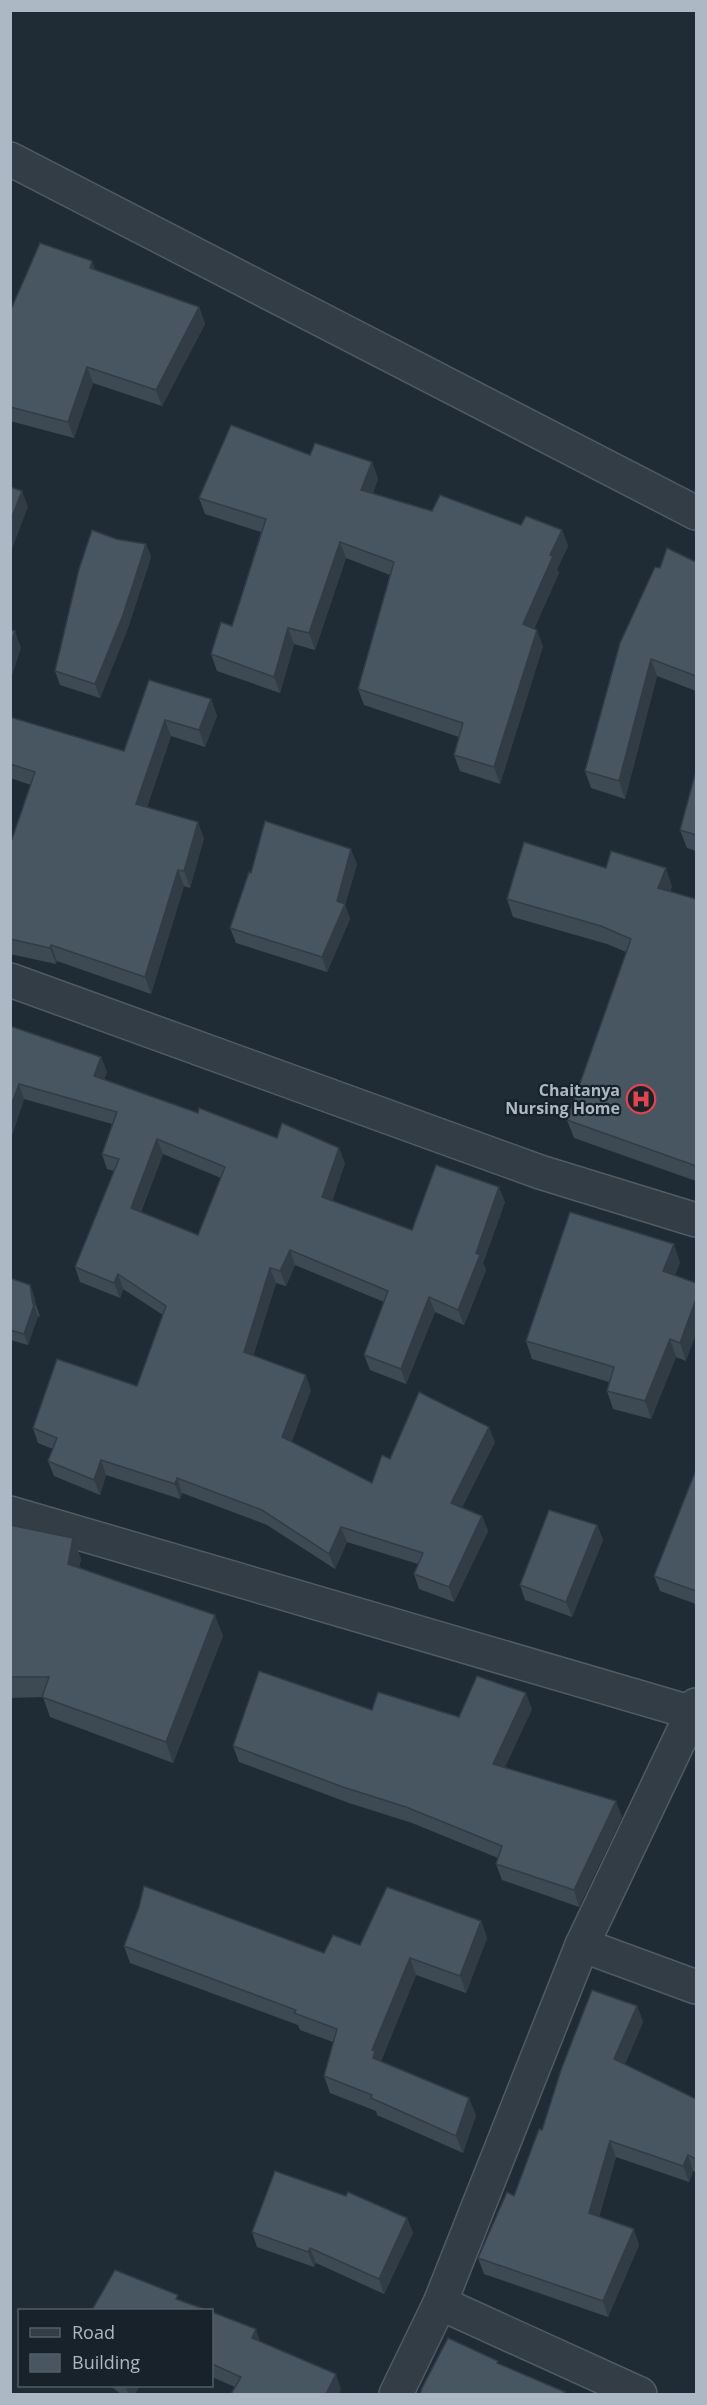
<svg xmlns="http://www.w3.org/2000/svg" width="707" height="2405" viewBox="0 0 707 2405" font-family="'Open Sans',sans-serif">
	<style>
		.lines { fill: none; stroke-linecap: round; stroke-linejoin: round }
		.minor-casing { stroke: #505b64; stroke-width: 36 }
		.minor { stroke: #333d46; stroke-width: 33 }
		.wall { fill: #3d4a53; fill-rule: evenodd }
		.shaded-wall { fill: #323c44 }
		.building { fill: #475661; stroke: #323c44; stroke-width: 1.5; fill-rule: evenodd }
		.labels { text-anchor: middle; stroke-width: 4.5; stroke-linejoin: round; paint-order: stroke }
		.poi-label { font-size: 16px; font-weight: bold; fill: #acb8c3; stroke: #18222a; text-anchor: end }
	</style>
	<rect width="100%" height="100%" fill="#1f2c35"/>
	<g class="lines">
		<g class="minor-casing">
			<g id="minor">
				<path d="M10,159L696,513"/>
				<path d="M10,980L540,1172L696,1220"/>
				<path d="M10,1513L693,1713"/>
				<path d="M582,1945L696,1705"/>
				<path d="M440,2303L640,2394"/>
				<path d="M396,2394L440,2303L582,1945L696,1987"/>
			</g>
		</g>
		<use href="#minor" class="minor"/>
	</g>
	<g class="wall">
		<path d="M95,270L199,307L205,324L162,406L93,383L74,438L10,421V306L12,307Z"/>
		<path d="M310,455L372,462L378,479L373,493L432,511L521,525L562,530L568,546L557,569L559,573L534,628L543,646L500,784L460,771L454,755L459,737L364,705L358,689L390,575L346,558L315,650L294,644L280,693L217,671L211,654L232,626L261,532L205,514L199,498Z"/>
		<path d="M116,539L146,544L151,557L128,628L100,698L60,685L55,671Z"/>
		<path d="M696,562V691L657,676L625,799L591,788L585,771L660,568Z"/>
		<path d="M149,680L211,699L217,716L205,747L171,736L147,807L204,838L190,888L184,886L151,994L57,961L56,964L10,954V841L11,842L31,785L10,778V717L124,751Z"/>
		<path d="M696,771V851L687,848L680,830Z"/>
		<path d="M357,864L345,905L350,919L327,972L236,943L230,928L251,873Z"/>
		<path d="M606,868L672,886L670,891L696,899V1181L574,1138L567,1120L626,952L607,944L513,917L507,899Z"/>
		<path d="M10,1026L101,1057L107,1072L104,1079L198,1113L277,1138L345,1163L332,1201L412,1230L505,1202L483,1263L486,1270L464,1325L435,1312L406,1384L370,1370L364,1355L384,1302L295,1265L286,1286L276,1283L253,1356L311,1390L291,1442L372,1483L390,1459L495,1442L462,1507L482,1516L488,1531L454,1602L419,1589L414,1574L418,1564L347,1542L335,1569L267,1525L182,1493L180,1499L106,1475L100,1495L54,1476L48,1461L53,1449L38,1443L33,1428L137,1386L163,1315L123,1289L120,1298L80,1282L75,1267L114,1171L107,1169L102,1154L112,1124L24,1099L10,1141ZM163,1154L221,1178L198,1235L141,1212Z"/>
		<path d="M680,1262L675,1275L686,1361L676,1357L651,1419L613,1409L607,1391L609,1382L532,1359L526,1341Z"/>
		<path d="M10,1278L30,1285L34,1296L36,1305L40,1317L38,1316L28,1345L10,1340Z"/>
		<path d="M696,1470V1604L660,1591L654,1576Z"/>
		<path d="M10,1525L73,1538L81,1559L79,1567L223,1636L173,1763L50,1717L43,1697L10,1698Z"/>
		<path d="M597,1525L603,1540L572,1617L525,1600L520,1585Z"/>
		<path d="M532,1709L505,1767L622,1817L579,1907L502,1880L496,1864L498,1858L412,1823L349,1803L239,1762L233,1746L372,1710L459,1717Z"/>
		<path d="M481,1921L487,1938L466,1993L416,1975L381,2061L476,2115L463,2153L377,2115L376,2111L330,2093L324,2076L333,2042L300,2030L298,2025L130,1963L124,1946L324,1953L360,1945Z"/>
		<path d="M637,2006L643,2022L625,2064L696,2099V2172L693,2171L689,2182L616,2157L599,2217L639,2245L608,2317L484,2274L478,2258L514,2196L542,2130Z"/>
		<path d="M407,2218L413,2233L384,2294L316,2263L314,2267L257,2247L252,2232Z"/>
		<path d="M212,2312L260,2341L341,2389L235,2387L212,2377Z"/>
		<path d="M109,2385H140L135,2394H121Z"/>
	</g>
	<g class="shaded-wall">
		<path d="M92,261L98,277L90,268Z"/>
		<path d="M199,307L205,324L162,406L156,390Z"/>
		<path d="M87,367L93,383L74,438L68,422Z"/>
		<path d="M372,462L378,479L367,507L361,490Z"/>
		<path d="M22,491L28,507L10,554V522Z"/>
		<path d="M562,530L568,546L557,569L559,573L529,641L523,624L550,555Z"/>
		<path d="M340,542L346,558L315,650L309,633Z"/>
		<path d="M146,544L151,557L128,628L100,698L95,684Z"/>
		<path d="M288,628L294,644L280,693L274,677Z"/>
		<path d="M537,630L543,646L500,784L494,767Z"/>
		<path d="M15,631L21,648L10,682V646Z"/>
		<path d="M651,659L657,676L625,799L619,781Z"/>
		<path d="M211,699L217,716L205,747L199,730Z"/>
		<path d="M165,720L171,736L142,821L136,804Z"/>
		<path d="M198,822L204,838L190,888L184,871Z"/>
		<path d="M351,849L357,864L345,905L350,919L327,972L322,957Z"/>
		<path d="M666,868L672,886L665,906L658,888Z"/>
		<path d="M178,870L184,886L151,994L145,977Z"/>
		<path d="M51,945L57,961L56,964L50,948Z"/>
		<path d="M101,1057L107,1072L100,1091L94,1076Z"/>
		<path d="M19,1084L24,1099L10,1141V1109Z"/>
		<path d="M157,1139L163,1154L136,1223L131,1208Z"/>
		<path d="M339,1148L345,1163L328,1212L322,1197Z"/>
		<path d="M499,1187L505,1202L483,1263L486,1270L464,1325L458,1310L476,1253Z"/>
		<path d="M674,1244L680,1262L670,1290L663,1271Z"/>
		<path d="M290,1250L295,1265L286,1286L280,1271Z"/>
		<path d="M270,1268L276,1283L250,1367L244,1352Z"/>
		<path d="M118,1274L123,1289L120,1298L114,1283Z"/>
		<path d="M30,1285L34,1296L36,1306L34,1305Z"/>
		<path d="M429,1297L435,1312L406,1384L401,1369Z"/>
		<path d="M696,1299V1334L686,1361L680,1343Z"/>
		<path d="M34,1305L38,1316L28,1345L24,1334Z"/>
		<path d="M670,1339L676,1357L651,1419L645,1401Z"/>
		<path d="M306,1375L311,1390L288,1452L282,1437Z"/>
		<path d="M489,1427L495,1442L457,1518L451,1503Z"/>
		<path d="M101,1460L106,1475L100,1495L94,1480Z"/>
		<path d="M177,1478L182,1493L180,1499L175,1484Z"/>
		<path d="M482,1516L488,1531L454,1602L449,1587Z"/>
		<path d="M597,1525L603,1540L572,1617L566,1602Z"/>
		<path d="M341,1527L347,1542L335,1569L329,1554Z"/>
		<path d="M73,1538L81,1559L75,1584L68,1564Z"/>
		<path d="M215,1615L223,1636L173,1763L166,1742Z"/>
		<path d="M526,1693L532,1709L499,1780L493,1764Z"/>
		<path d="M616,1801L622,1817L579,1907L574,1890Z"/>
		<path d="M481,1921L487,1938L466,1993L460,1976Z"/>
		<path d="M410,1958L416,1975L380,2064L373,2058L372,2050Z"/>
		<path d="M637,2006L643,2022L620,2075L614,2059Z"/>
		<path d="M469,2098L476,2115L463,2153L456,2136Z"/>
		<path d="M610,2141L616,2157L595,2229L589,2213Z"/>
		<path d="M688,2155L693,2171L689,2182L683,2166Z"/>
		<path d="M407,2218L413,2233L384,2294L379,2279Z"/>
		<path d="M634,2229L639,2245L608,2317L603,2301Z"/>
		<path d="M310,2248L316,2263L314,2267L308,2252Z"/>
		<path d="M256,2329L261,2344L252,2338Z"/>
		<path d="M336,2374L341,2389L339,2394H326Z"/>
		<path d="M127,2385H140L135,2394H128L126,2387Z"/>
	</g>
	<g class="building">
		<path d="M40,243L92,261L90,268L199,307L156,390L87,367L68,422L10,407V306L12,307Z"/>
		<path d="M231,425L310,455L315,443L372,462L361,490L432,511L440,495L521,525L526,516L562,530L550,555L553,556L523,624L537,630L494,767L454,755L463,723L358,689L394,562L340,542L309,633L288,628L274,677L211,654L221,622L232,626L266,519L199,498Z"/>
		<path d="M10,487L22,491L10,522Z"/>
		<path d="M92,530L116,539L146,544L123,615L95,684L55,671L79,569Z"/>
		<path d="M667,548L696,562V676L651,659L619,781L585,771L620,643L655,567L660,568Z"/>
		<path d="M10,630L15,631L10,646Z"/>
		<path d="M149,680L211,699L199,730L165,720L136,804L198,822L184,871L178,870L145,977L51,945L50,948L10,939V841L11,842L35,772L10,764V717L124,751Z"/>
		<path d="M696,771V835L680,830Z"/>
		<path d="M265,821L351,849L337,901L345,904L322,957L230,928L249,872L251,873Z"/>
		<path d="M524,842L606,868L611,851L666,868L658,888L696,899V1166L567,1120L631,939L601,926L507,899Z"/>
		<path d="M10,1026L101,1057L94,1076L198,1113L199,1108L277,1138L282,1123L339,1148L322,1197L412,1230L436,1165L499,1187L476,1253L480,1255L458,1310L429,1297L401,1369L364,1355L388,1291L290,1250L280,1271L270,1268L244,1352L306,1375L282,1437L372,1483L382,1455L390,1459L419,1392L489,1427L451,1503L482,1516L449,1587L414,1574L423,1553L341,1527L329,1554L262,1510L177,1478L175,1484L101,1460L94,1480L48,1461L57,1438L33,1428L57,1359L137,1386L166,1306L118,1274L114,1283L75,1267L119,1159L102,1154L117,1112L19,1084L10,1109ZM157,1139L225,1167L198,1235L131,1208Z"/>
		<path d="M570,1212L674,1244L663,1271L696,1283V1299L680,1343L670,1339L645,1401L607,1391L614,1367L526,1341Z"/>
		<path d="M10,1278L30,1285L33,1304L36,1306L34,1305L24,1334L10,1330Z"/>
		<path d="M696,1470V1591L654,1576Z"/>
		<path d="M549,1510L597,1525L566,1602L520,1585Z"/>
		<path d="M10,1525L73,1538L68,1564L215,1615L166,1742L42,1697L49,1677H10Z"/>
		<path d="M259,1671L372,1710L378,1692L459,1717L477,1676L526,1693L493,1764L616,1801L574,1890L496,1864L502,1846L406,1807L343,1787L233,1746Z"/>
		<path d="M144,1886L324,1953L333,1935L360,1945L387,1887L481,1921L460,1976L410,1958L372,2050L375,2051L373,2058L469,2098L456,2136L371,2098L372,2095L324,2076L337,2029L294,2013L296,2010L124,1946L139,1907Z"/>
		<path d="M592,1990L637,2006L614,2059L696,2099V2159L688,2155L683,2166L610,2141L589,2213L634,2229L603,2301L478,2258L507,2192L514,2196L539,2129L542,2130L561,2070Z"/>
		<path d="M275,2171L346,2196L348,2192L407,2218L379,2279L310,2248L308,2252L252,2232Z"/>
		<path d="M115,2270L178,2295L176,2299L207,2310H92Z"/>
		<path d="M212,2312L256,2329L252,2338L336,2374L326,2394H231L241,2377L212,2364Z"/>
		<path d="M448,2338L498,2361L497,2363L565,2392L564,2394H420L422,2388Z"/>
	</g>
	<defs>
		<g id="hospital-ring" transform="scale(1.5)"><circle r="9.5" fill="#18222a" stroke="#e0444e" stroke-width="1.5"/><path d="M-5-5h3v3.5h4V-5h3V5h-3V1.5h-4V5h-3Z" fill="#e0444e"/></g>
	</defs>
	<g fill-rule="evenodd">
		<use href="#hospital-ring" x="641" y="1099"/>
	</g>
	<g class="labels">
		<g class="poi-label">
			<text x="620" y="1096">Chaitanya<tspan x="620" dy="18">Nursing Home</tspan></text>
		</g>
	</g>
	<rect width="707" height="2405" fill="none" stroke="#acb8c3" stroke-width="24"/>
	<rect x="18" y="2309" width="195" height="78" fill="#18222a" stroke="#535e67" stroke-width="1.5"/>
	<rect x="30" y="2328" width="30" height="9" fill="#333d46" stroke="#535e67" stroke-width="1.5"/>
	<text x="72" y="2339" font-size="18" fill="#acb8c3">Road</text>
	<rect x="30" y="2354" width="30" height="18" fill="#475661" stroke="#535e67" stroke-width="1.5"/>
	<text x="72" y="2369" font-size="18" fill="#acb8c3">Building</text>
</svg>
